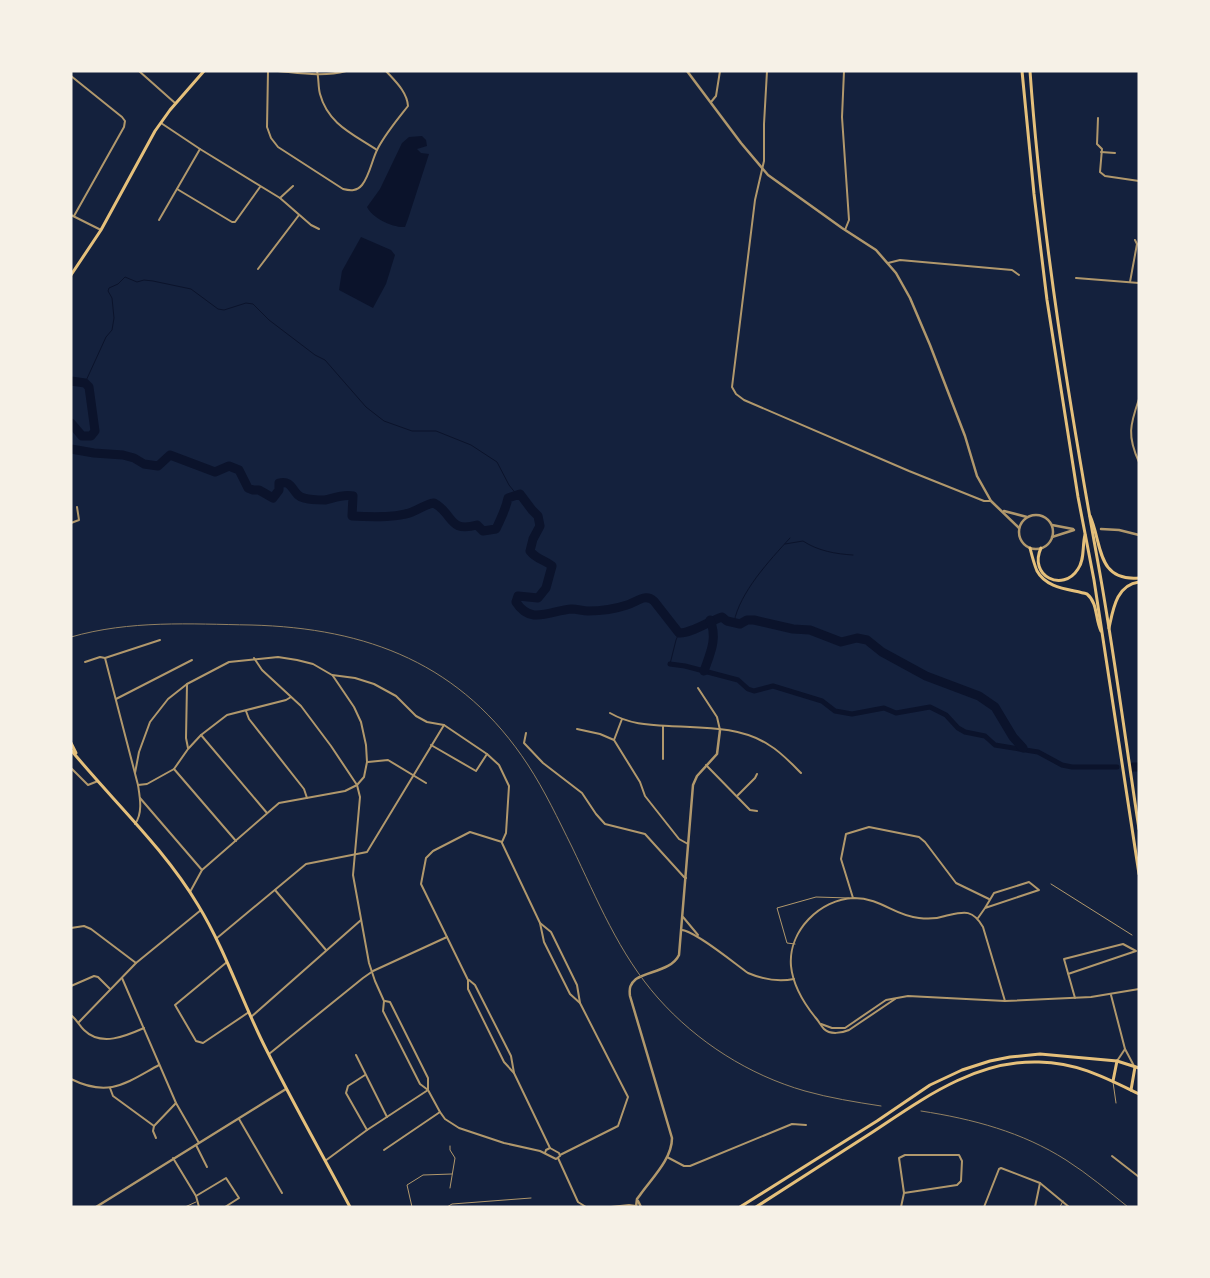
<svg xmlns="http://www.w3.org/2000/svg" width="1210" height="1278" viewBox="0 0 1210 1278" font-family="'DM Sans',sans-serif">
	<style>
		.water { fill: #0b132b }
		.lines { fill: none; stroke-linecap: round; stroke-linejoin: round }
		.stream { stroke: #0b132b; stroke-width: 1 }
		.canal { stroke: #0b132b; stroke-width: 5 }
		.river { stroke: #0b132b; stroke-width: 9 }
		.service { stroke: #b1986c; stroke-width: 1 }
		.minor { stroke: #b1986c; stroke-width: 2 }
		.tertiary { stroke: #b1986c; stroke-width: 2.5 }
		.secondary { stroke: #e5c07b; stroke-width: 3 }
		.primary { stroke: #e5c07b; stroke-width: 3 }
		.trunk { stroke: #e5c07b; stroke-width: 3 }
		.rail { stroke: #918062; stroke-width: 1 }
	</style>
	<rect width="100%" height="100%" fill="#14213d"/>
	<g class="water">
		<path d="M422,136L426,140L427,146L417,149L421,153L429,154L408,219L405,227C393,228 372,218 367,207L380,189L402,143L409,137Z"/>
		<path d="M361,237L391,250L395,255L386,284L373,308L339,290L342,271Z"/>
	</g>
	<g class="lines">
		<g class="stream">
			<path d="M85,383L106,337L112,330L114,318L112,298L108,291L109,288L118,284L125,277L137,282L144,280L153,281L191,289L218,309L224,310L246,303L253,304L269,320L315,355L325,360L366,407L384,421L412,431H436L471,445L497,462L509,485L517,495"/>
			<path d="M785,544L803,541C818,551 836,554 853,555"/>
			<path d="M734,622C740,592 769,561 790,538"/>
			<path d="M670,664L676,640L679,633"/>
		</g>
		<path class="canal" d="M670,664L685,666L738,680L748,689L754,691L773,686L822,701L835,711L852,714L884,708L896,713L930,707L946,715L958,728L965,732L985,736L995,745L1038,752L1062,765L1072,767H1117"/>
		<g class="river">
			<path d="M71,381L85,383L89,387L95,431L91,436H82L71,423"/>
			<path d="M71,449L94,453L123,455L134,458L144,464L158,466L170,455L215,472L229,466L239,470L248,488L253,490H259L273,498L279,490V483C294,479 292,496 304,498C310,500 319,500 325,500C334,498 343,494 353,496L352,516C368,517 397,518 412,512C420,509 426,504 434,503C454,514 448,533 477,525L483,531L496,529C501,518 506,509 508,498L520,494L532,510L538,516L540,526L533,539L530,551C537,560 544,559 552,566L546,588L538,598L518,596L516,602C531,626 551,610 572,609C577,609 583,611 588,611C600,611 615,609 627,605C637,602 645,593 654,601L679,633C690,634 709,621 722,617L727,621L740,624L747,620H754L793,629L810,630L841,642L857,638L867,640L882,652L926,676L979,696L995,707L1013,737L1023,748"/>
			<path d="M704,671C710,654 718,638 710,620"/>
			<path d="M1133,767H1139"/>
		</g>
		<g class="service">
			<path d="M1051,884L1132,935"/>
			<path d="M795,944L787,943L777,908L816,897L849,898"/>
			<path d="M1113,1082L1116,1103"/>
			<path d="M450,1188L455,1158L450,1150V1146"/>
			<path d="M185,1207L196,1202"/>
			<path d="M412,1207L407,1185L423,1175L452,1174"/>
			<path d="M447,1207L452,1204L531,1198"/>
			<path d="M1060,1207L1063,1201"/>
		</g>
		<g class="minor">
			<path d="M139,71L175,103"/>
			<path d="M268,71L267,127L271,138L278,147L343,189C351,191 357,191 362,185C370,175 372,159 378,148C386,133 397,120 408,106C407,92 396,82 386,71"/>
			<path d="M278,71C300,73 324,77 346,71"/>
			<path d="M317,71C319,79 318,87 320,94C328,124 353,134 377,150"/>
			<path d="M767,71L764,124V161L755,200L732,387L736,394L744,400L909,471L984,501H991"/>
			<path d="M844,71L842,117L849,220L845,230"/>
			<path d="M71,76L122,117L125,121L124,127L74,216"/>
			<path d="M711,102L716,96L720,71"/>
			<path d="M1098,118L1097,144L1102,149L1100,172L1105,176L1139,181"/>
			<path d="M161,123L200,149L280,198L293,186"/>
			<path d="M1101,152L1115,153"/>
			<path d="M177,189L232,222H235L260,187"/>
			<path d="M280,198L311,225L319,229"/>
			<path d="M71,215L101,230"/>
			<path d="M159,220L200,149"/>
			<path d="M888,263L900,260L1012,270L1019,275"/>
			<path d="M258,269L299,215"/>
			<path d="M1076,278L1139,283"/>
			<path d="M1130,282L1137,244L1135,240"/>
			<path d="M1139,399C1130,425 1127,436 1139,462"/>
			<path d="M71,523L79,520L77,507"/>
			<path d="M254,658L262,670L301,706L331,746L357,785L360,797L353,875L369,963L375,981L384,1001L383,1011L420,1084L428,1090L440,1112L445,1119L459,1128L504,1143L540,1151L556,1159L560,1156L559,1153L550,1148L546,1150L545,1153"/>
			<path d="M85,662L100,657L105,658"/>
			<path d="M187,684L186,738L188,748"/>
			<path d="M698,688L717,717L720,730"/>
			<path d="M116,699L192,660"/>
			<path d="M246,711L249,719L304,789L307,798"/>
			<path d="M610,713C629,724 647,725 669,726C702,728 740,726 769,745C781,752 791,763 801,773"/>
			<path d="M663,726V759"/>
			<path d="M577,729L600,734L614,740L640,782L645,796L679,839L688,844"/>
			<path d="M526,733L524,743L543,763L582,793L596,814L605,824L645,834L684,877L686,878"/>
			<path d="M201,735L267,813"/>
			<path d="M614,740L622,719"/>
			<path d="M431,745L476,771L487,754"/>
			<path d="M368,762L388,760L426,783"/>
			<path d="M706,765L750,810L757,811"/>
			<path d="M71,768L88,785L98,781"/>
			<path d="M174,769L236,841"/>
			<path d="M135,773L139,752L150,722L168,699L187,684L229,662L278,657L297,660L313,664L332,675L355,678L374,684L396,696L416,716L427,722L444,725L487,754L499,765L509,786L506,833L502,842"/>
			<path d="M138,785L147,784L174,769L188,749L201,735L227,715L286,700L291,697"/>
			<path d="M737,796L755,778L757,774"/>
			<path d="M140,798L202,870"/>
			<path d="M135,824C143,813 140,798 138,785L105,658L160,640"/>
			<path d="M502,842L470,832L433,851L426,858L421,884L468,980V989L504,1062L514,1073L550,1148"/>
			<path d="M502,843L540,923L544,942L570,994L580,1003"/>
			<path d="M275,890L326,950"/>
			<path d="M190,892L202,870L279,803L345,791L357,785L364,777L367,762L366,745L361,722L354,707L333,676"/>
			<path d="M853,898L841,859L846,834L869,827L919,837L925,842L956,883L989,899"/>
			<path d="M683,917L698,935"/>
			<path d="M978,918L985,908L1039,890L1029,882L994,893L985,908"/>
			<path d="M540,923L551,932L577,985L580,1003L628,1097L618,1126L560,1155"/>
			<path d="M71,928L84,926L91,929L136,963L201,910"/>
			<path d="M682,930C695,931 734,963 748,973C762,979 779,982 794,979"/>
			<path d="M217,938L306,864L367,852L444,725"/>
			<path d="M227,962L175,1005L196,1041L203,1043L249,1012"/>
			<path d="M1068,974L1136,951L1123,944L1064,959L1075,998"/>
			<path d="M122,978L176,1103L199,1143"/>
			<path d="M469,980L475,985L511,1056L514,1073"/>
			<path d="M71,986L94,976L98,977L110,989"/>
			<path d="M1111,995L1125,1049L1134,1066"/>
			<path d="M895,999L849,1030C842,1033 830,1035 824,1029C821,1026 818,1020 815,1017C803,1002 793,986 791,966C788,931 820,899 854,898C881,898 895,916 919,918C927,919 936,919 945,916C963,912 972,908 983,927L1005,1001"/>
			<path d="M385,1001L390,1002L428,1078V1090"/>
			<path d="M71,1015C77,1020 79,1025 84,1030C101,1047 126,1036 144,1028"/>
			<path d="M251,1017L361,920"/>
			<path d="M79,1022L136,963"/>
			<path d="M821,1024L832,1028H845L886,1000L908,996L1005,1001L1091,997L1139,989"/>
			<path d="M269,1054L363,978L373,971L447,937"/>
			<path d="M356,1055L387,1117"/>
			<path d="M1117,1061L1125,1049"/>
			<path d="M365,1075L348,1086L346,1093L367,1130"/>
			<path d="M71,1079C109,1098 126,1083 159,1065"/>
			<path d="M110,1088L113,1096L154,1126L176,1103"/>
			<path d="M239,1119L282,1193"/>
			<path d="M154,1126L153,1131L156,1138"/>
			<path d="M196,1145L207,1167"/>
			<path d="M384,1150L440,1112"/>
			<path d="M1112,1156L1139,1177"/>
			<path d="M667,1157L684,1166H690L792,1124L806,1125"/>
			<path d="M173,1158L196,1196L199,1207"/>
			<path d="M558,1158L578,1202L586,1207"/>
			<path d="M325,1161L367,1130L428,1090"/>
			<path d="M196,1196L226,1178L239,1198L225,1207"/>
			<path d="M611,1207L629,1205L636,1206"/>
			<path d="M901,1207L904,1193L899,1158L905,1155H959L962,1161L961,1181L957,1185L904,1193"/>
			<path d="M984,1207L999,1169L1001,1168L1040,1183L1069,1207"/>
			<path d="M1035,1207L1040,1183"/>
		</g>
		<g class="tertiary">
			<path d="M687,71L741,143L768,175L842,228L876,250L896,273L910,298L930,345L965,436L977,476L991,501L1019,528"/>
			<path d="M1004,511L1027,517"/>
			<circle cx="1036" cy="532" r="17"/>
			<path d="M1052,525L1073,529"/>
			<path d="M1101,529L1119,530L1139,535"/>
			<path d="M1052,537L1074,530"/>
			<path d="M638,1201L641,1207"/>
			<path d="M96,1207L286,1089"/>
			<path d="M636,1207L637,1199L640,1195C652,1178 672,1159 672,1138L630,996C629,988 630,984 636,979C649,971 672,970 679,955L693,785L697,776L717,754L720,730"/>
		</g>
		<path class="secondary" d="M71,275L101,230L155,131L170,110L204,71"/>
		<g class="primary">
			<path d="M71,743L76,753"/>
			<path d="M71,750C113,801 164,848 198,905C226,951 242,1002 266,1049C293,1103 322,1154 350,1207"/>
			<path d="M1113,1081L1117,1061"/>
			<path d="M1131,1090L1135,1067"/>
			<path d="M740,1207L877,1121L930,1085L962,1070L990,1061L1010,1057L1040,1054L1117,1061L1139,1068"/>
			<path d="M756,1207C793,1183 831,1159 868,1135C920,1101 973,1060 1039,1062C1078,1063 1104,1077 1139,1094"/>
		</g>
		<g class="trunk">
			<path d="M1022,71L1034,194L1047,300L1078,497L1094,580L1139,874"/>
			<path d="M1030,71C1042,240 1070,408 1100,574C1115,659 1126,744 1139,829"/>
			<path d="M1090,516C1102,542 1096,582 1139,578"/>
			<path d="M1030,548C1032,556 1034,564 1037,571C1047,589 1070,589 1087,594C1098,603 1095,619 1101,631"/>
			<path d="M1041,548C1028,576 1063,593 1078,569C1085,559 1082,546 1085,535"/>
			<path d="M1109,628C1113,610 1116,585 1139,582"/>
		</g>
		<g class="rail">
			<path d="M71,637C130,620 190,624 251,625C368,628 462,664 528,765C545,791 558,819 572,847C597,899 619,954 658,998C697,1042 749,1075 805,1091C830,1098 855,1102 881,1106"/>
			<path d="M921,1111C973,1119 1022,1132 1066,1160C1088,1174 1108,1191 1128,1207"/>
		</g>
	</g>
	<rect width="1210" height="1278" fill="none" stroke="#f6f1e7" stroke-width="145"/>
</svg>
